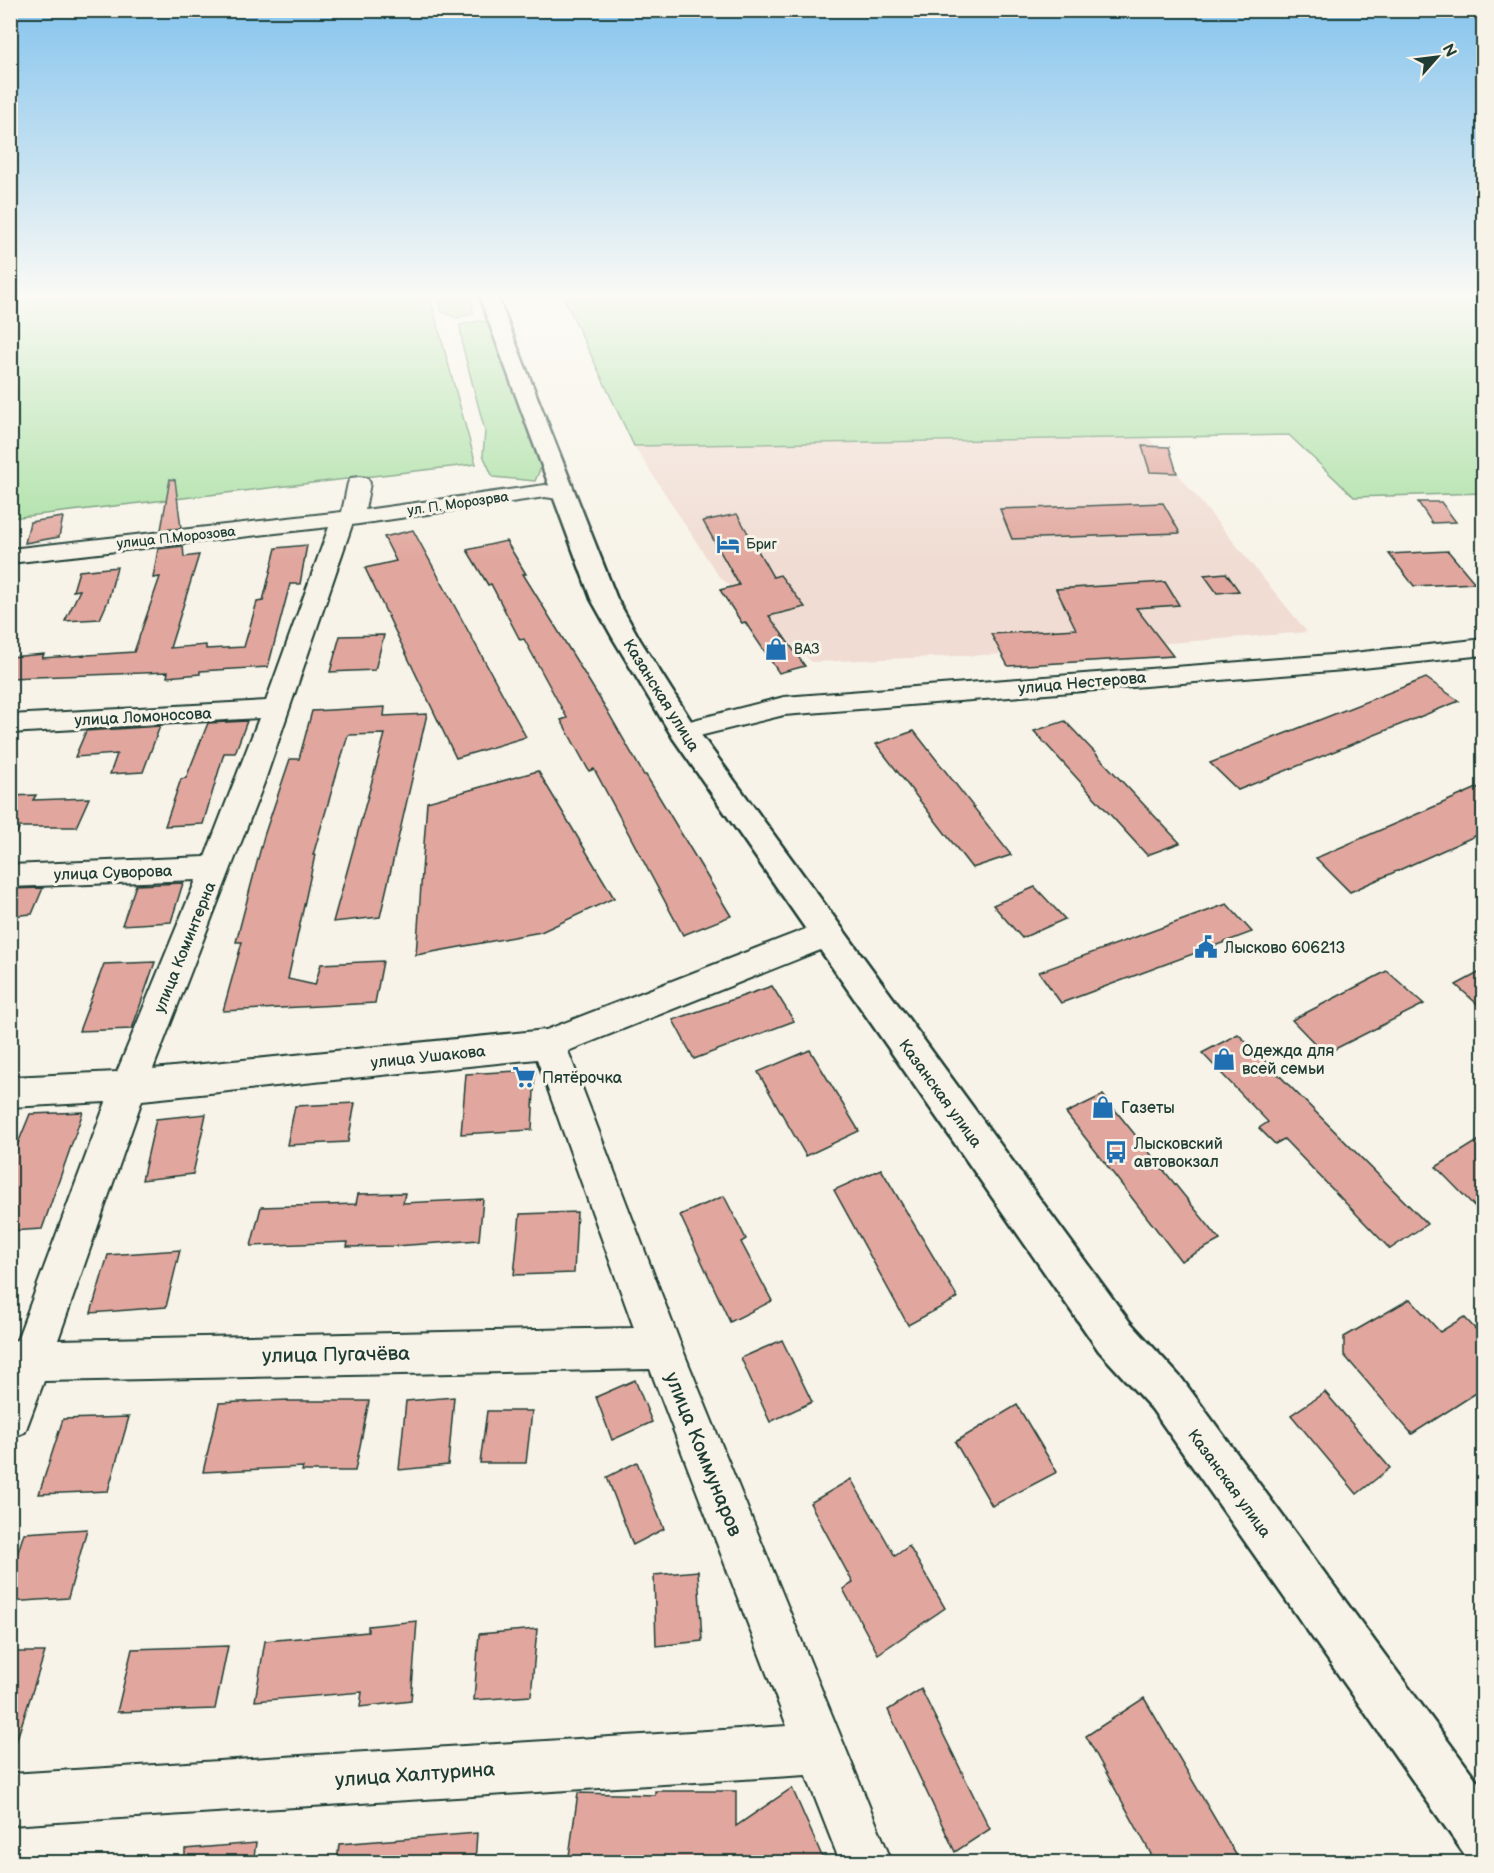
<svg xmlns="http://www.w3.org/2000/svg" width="1494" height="1873" viewBox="0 0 1494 1873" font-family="'Balsamiq Sans',sans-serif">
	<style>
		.built { fill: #f0dcd2 }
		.green { fill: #a8dfa2; stroke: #648e6b; stroke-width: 1.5 }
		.building { fill: #e1a79e; stroke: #1f3d34; stroke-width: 1.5 }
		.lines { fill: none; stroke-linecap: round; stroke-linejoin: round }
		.minor-casing { stroke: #1f3d34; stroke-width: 4 }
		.highway-casing { stroke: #1f3d34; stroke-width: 5 }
		.minor { fill: #f7f3e8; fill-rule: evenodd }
		.highway { fill: #f7f3e8; fill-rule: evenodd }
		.labels { text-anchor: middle; stroke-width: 6; stroke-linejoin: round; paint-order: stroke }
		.far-street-label { font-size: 14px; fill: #1f3d34; stroke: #f7f3e8 }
		.far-poi-label { font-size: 14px; fill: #1f3d34; stroke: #f7f3e8; text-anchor: start }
		.street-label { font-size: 16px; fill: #1f3d34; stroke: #f7f3e8 }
		.poi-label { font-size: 16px; fill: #1f3d34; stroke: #f7f3e8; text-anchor: start }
		.near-street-label { font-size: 20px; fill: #1f3d34; stroke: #f7f3e8 }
	</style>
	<rect width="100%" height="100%" fill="#f7f3e8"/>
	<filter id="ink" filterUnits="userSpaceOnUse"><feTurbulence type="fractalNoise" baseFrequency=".0167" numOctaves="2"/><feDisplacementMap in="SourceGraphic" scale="12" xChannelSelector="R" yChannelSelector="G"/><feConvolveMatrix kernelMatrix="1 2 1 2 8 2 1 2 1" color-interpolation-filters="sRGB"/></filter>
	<g filter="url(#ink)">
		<path class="built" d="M1147,436L1307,632L1057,652L812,662L718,575L634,446Z"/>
		<g class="green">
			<path d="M10,298H430L476,464L11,518Z"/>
			<path d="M438,298H472L473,314L457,318L442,312Z"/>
			<path d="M564,298H1483V493L1354,497L1289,435L634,446Z"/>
			<path d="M480,321L489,323L544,460L535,481L493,477L483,455L485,431L463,348L460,325Z"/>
		</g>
		<g class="building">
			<path d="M1142,446L1169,447L1177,473L1150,472Z"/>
			<path d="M170,479L175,480L181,528L161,530Z"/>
			<path d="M1418,502H1441L1456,522L1432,523Z"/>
			<path d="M1163,503L1180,533L1012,539L1000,509Z"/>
			<path d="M737,514L773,577L780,575L805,607L769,616L805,666L779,673L745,622L742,623L720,590L739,585L703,521Z"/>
			<path d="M63,517L59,537L25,543L30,522Z"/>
			<path d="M413,530L526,737L456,758L365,568L396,561L384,537Z"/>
			<path d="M506,541L526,574H523L605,707L644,775H646L731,916L683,935L594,769L589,771L561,720L567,718L524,639L520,640L491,584L488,585L467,550Z"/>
			<path d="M307,545L300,584H290L268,667L200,671V674L167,677L168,672L10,678V657L44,654L42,658L134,652L160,577L153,578L158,549L183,546L184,557L199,555L170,648L206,645V649L244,647L257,602L263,601L276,548Z"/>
			<path d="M1448,551L1475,583L1414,586L1389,554Z"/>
			<path d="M117,567L108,601L100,619L65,621L80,590L73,591L79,571Z"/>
			<path d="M1226,573L1239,591L1217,593L1204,575Z"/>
			<path d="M1165,582L1179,605L1136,608L1173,656L1008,666L991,634L1076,629L1056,589Z"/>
			<path d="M384,635L375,670L330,672L340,636Z"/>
			<path d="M1426,678L1459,701L1238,790L1210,763Z"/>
			<path d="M385,707L384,716L427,714L380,917L333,922L385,734L348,735L313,855H315L288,979L315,985L321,964L383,961L375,1003L223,1011L242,942H236L264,836L290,759H299L312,711Z"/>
			<path d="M247,721L235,753H224L203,824L165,826L181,779L186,778L208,723Z"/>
			<path d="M1065,721L1180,843L1147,855L1034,731Z"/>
			<path d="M160,726L143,772L110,774L117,754L75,757L86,731Z"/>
			<path d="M914,731L1011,855L972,868L876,744Z"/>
			<path d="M538,771L614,898L541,932L416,955L427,802Z"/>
			<path d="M1484,785V832L1350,892L1316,858Z"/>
			<path d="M36,795L33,800L89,798L76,827H20L10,845V796Z"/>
			<path d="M183,883L171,922L122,925L136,885Z"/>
			<path d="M1035,887L1065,919L1022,938L993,905Z"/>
			<path d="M43,888L32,914L10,916V889Z"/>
			<path d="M1227,904L1252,932L1061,1003L1039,972Z"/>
			<path d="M155,962L132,1029L79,1031L104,964Z"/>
			<path d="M1484,970V1010L1456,985Z"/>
			<path d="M1387,971L1424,1004L1325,1054L1292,1020Z"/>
			<path d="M772,986L794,1021L694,1059L673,1020Z"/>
			<path d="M1238,1034L1427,1224L1390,1249L1284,1139L1275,1144L1259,1128L1268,1122L1202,1053Z"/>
			<path d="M810,1050L859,1131L806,1156L758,1072Z"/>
			<path d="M535,1070L532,1130L461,1134L466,1074Z"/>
			<path d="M1103,1095L1220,1240L1181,1261L1066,1113Z"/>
			<path d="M355,1103L348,1142L287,1145L295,1106Z"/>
			<path d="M83,1112L42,1229L10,1231V1163L30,1114Z"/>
			<path d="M206,1114L193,1174L142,1180L156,1119Z"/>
			<path d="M1484,1137V1216L1436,1167Z"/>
			<path d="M881,1169L958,1298L908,1325L834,1190Z"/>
			<path d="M405,1193L403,1203L483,1199L479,1240L395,1246L347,1247L348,1242L251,1246L261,1207L356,1204L358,1194Z"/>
			<path d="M724,1196L746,1239L741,1242L772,1301L730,1322L680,1215Z"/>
			<path d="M577,1212L574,1273L514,1275L520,1214Z"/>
			<path d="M180,1250L166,1307L91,1313L108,1255Z"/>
			<path d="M1410,1299L1440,1332L1464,1317L1484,1338V1388L1412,1434L1344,1355V1337Z"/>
			<path d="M782,1340L812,1402L770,1422L741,1358Z"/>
			<path d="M635,1380L652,1422L612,1440L596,1397Z"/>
			<path d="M1325,1392L1390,1468L1357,1494L1291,1415Z"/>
			<path d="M454,1397L448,1465L399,1470L406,1401Z"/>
			<path d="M288,1400V1401H369L355,1471H302L303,1467L203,1472L219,1403Z"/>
			<path d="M1017,1405L1057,1472L992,1506L955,1442Z"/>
			<path d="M487,1411H532L526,1463H480Z"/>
			<path d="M129,1417L108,1491L39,1494L63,1419Z"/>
			<path d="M637,1462L664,1529L633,1545L607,1477Z"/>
			<path d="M851,1479L895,1556L909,1546L945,1608L878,1654L843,1589L853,1583L810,1503Z"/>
			<path d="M87,1529L68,1598L10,1602V1577L24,1533Z"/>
			<path d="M698,1571L702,1641L656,1646L654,1575Z"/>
			<path d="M417,1621L411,1701L360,1707L362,1692L255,1701L265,1641L368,1632V1626Z"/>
			<path d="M537,1629L531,1696L474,1700L479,1634Z"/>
			<path d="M228,1646L215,1709L117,1712L132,1649Z"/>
			<path d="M10,1652H45L14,1748L10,1747Z"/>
			<path d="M921,1689L990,1829L955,1852L888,1710Z"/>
			<path d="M1144,1698L1241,1863H1156L1086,1736Z"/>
			<path d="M792,1788L825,1863H568L578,1793L655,1795V1791H736V1826Z"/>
			<path d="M477,1833L475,1863H337L339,1844Z"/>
			<path d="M256,1843L253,1863H185V1849Z"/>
		</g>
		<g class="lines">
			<g class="minor-casing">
				<g id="minor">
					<path d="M359,477L367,478L370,483L365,510L545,485L572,489L575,494L572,499L564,500L545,497L352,525L264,783L153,1069L546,1030L816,925L827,922L838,925L843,934L838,943L568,1051L682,1348L892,1862H840L806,1775L10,1825V1774L787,1726L650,1369L44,1381L25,1432L10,1438V1341L17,1340L106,1102L10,1107V1077L117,1072L196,880L10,887V865L205,857L259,718L10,733V715L266,701L329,527L10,563V549L342,512L348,483L351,478ZM537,1059L634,1328L58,1340L142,1100Z"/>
					<path d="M1484,639V655L1344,670L784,715L683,740L674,737L670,731L674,725L784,697L1344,654Z"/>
				</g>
			</g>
			<g class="highway-casing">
				<path id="highway" d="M480,298H498L617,599L640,640L693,724L1129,1321L1182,1379L1484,1790V1862L1465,1855L1152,1409L1099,1351L673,738L614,640L591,599Z"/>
			</g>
			<use href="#minor" class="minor"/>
			<use href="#highway" class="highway"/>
		</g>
	</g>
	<linearGradient id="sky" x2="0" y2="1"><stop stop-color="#86c4ed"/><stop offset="0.53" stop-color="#fbfaf5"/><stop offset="1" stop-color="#fbfaf5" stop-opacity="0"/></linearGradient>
	<rect width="1494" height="560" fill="url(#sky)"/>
	<defs>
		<g id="hotel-bare" transform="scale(1.8)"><path d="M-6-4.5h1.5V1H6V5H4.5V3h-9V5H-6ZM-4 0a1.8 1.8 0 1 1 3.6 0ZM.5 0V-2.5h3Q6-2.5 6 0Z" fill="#1f6fb2" stroke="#f7f3e8" stroke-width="2.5" paint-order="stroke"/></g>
		<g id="shop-bare" transform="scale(1.8)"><path d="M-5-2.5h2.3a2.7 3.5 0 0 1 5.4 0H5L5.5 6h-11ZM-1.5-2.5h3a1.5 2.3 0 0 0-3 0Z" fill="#1f6fb2" stroke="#f7f3e8" stroke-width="2.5" paint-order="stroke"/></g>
		<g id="civic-bare" transform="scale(1.8)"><path d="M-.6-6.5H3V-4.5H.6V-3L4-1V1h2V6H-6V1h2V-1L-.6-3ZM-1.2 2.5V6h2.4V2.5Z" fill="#1f6fb2" stroke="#f7f3e8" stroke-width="2.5" paint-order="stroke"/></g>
		<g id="supermarket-bare" transform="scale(1.8)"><path d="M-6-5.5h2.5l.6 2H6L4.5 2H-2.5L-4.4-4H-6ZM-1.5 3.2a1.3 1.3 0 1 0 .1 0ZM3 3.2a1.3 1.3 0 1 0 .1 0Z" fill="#1f6fb2" stroke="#f7f3e8" stroke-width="2.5" paint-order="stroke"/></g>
		<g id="bus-bare" transform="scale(1.8)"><path d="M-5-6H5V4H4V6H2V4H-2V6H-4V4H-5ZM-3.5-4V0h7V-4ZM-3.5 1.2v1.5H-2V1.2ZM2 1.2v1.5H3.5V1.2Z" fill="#1f6fb2" stroke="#f7f3e8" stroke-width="2.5" paint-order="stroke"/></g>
	</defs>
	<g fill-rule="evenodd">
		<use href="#hotel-bare" x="728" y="544"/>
		<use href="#shop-bare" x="776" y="649"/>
		<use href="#civic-bare" x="1206" y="947"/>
		<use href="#shop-bare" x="1224" y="1059"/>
		<use href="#supermarket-bare" x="524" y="1077"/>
		<use href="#shop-bare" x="1103" y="1107"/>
		<use href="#bus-bare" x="1116" y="1152"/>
	</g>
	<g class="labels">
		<g class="far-street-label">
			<text transform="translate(458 503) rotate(-8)" y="5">ул. П. Морозрва</text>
			<text transform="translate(176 537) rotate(-6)" y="5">улица П.Морозова</text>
		</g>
		<g class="far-poi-label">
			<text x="746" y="549">Бриг</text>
			<text x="794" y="654">ВАЗ</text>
		</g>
		<g class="street-label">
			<text transform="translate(1082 682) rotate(-5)" y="6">улица Нестерова</text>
			<text transform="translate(662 695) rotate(58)" y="6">Казанская улица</text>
			<text transform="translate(143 716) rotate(-3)" y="6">улица Ломоносова</text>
			<text transform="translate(113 872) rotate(-2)" y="6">улица Суворова</text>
			<text transform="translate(184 947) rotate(-68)" y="6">улица Коминтерна</text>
			<text transform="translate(428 1056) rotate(-6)" y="6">улица Ушакова</text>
			<text transform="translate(941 1093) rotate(54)" y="6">Казанская улица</text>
			<text transform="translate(1230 1483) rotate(54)" y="6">Казанская улица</text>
		</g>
		<g class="poi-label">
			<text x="1224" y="953">Лысково 606213</text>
			<text x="1242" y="1056">Одежда для<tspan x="1242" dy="18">всей семьи</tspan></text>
			<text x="542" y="1083">Пятёрочка</text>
			<text x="1121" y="1113">Газеты</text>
			<text x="1134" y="1149">Лысковский<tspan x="1134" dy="18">автовокзал</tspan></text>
		</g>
		<g class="near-street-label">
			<text transform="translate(336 1354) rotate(-1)" y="7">улица Пугачёва</text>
			<text transform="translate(704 1454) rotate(68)" y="7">улица Коммунаров</text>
			<text transform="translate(415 1774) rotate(-4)" y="7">улица Халтурина</text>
		</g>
	</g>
	<rect width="1494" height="1873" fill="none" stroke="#f7f3e8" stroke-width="36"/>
	<rect x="18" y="18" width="1458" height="1837" fill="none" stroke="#1f3d34" stroke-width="2" filter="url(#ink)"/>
	<g transform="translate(1437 57) rotate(62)" stroke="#f7f3e8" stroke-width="4.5" paint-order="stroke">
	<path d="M0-4.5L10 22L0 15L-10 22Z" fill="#1f3d34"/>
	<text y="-9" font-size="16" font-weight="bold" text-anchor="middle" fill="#1f3d34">N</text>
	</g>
</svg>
